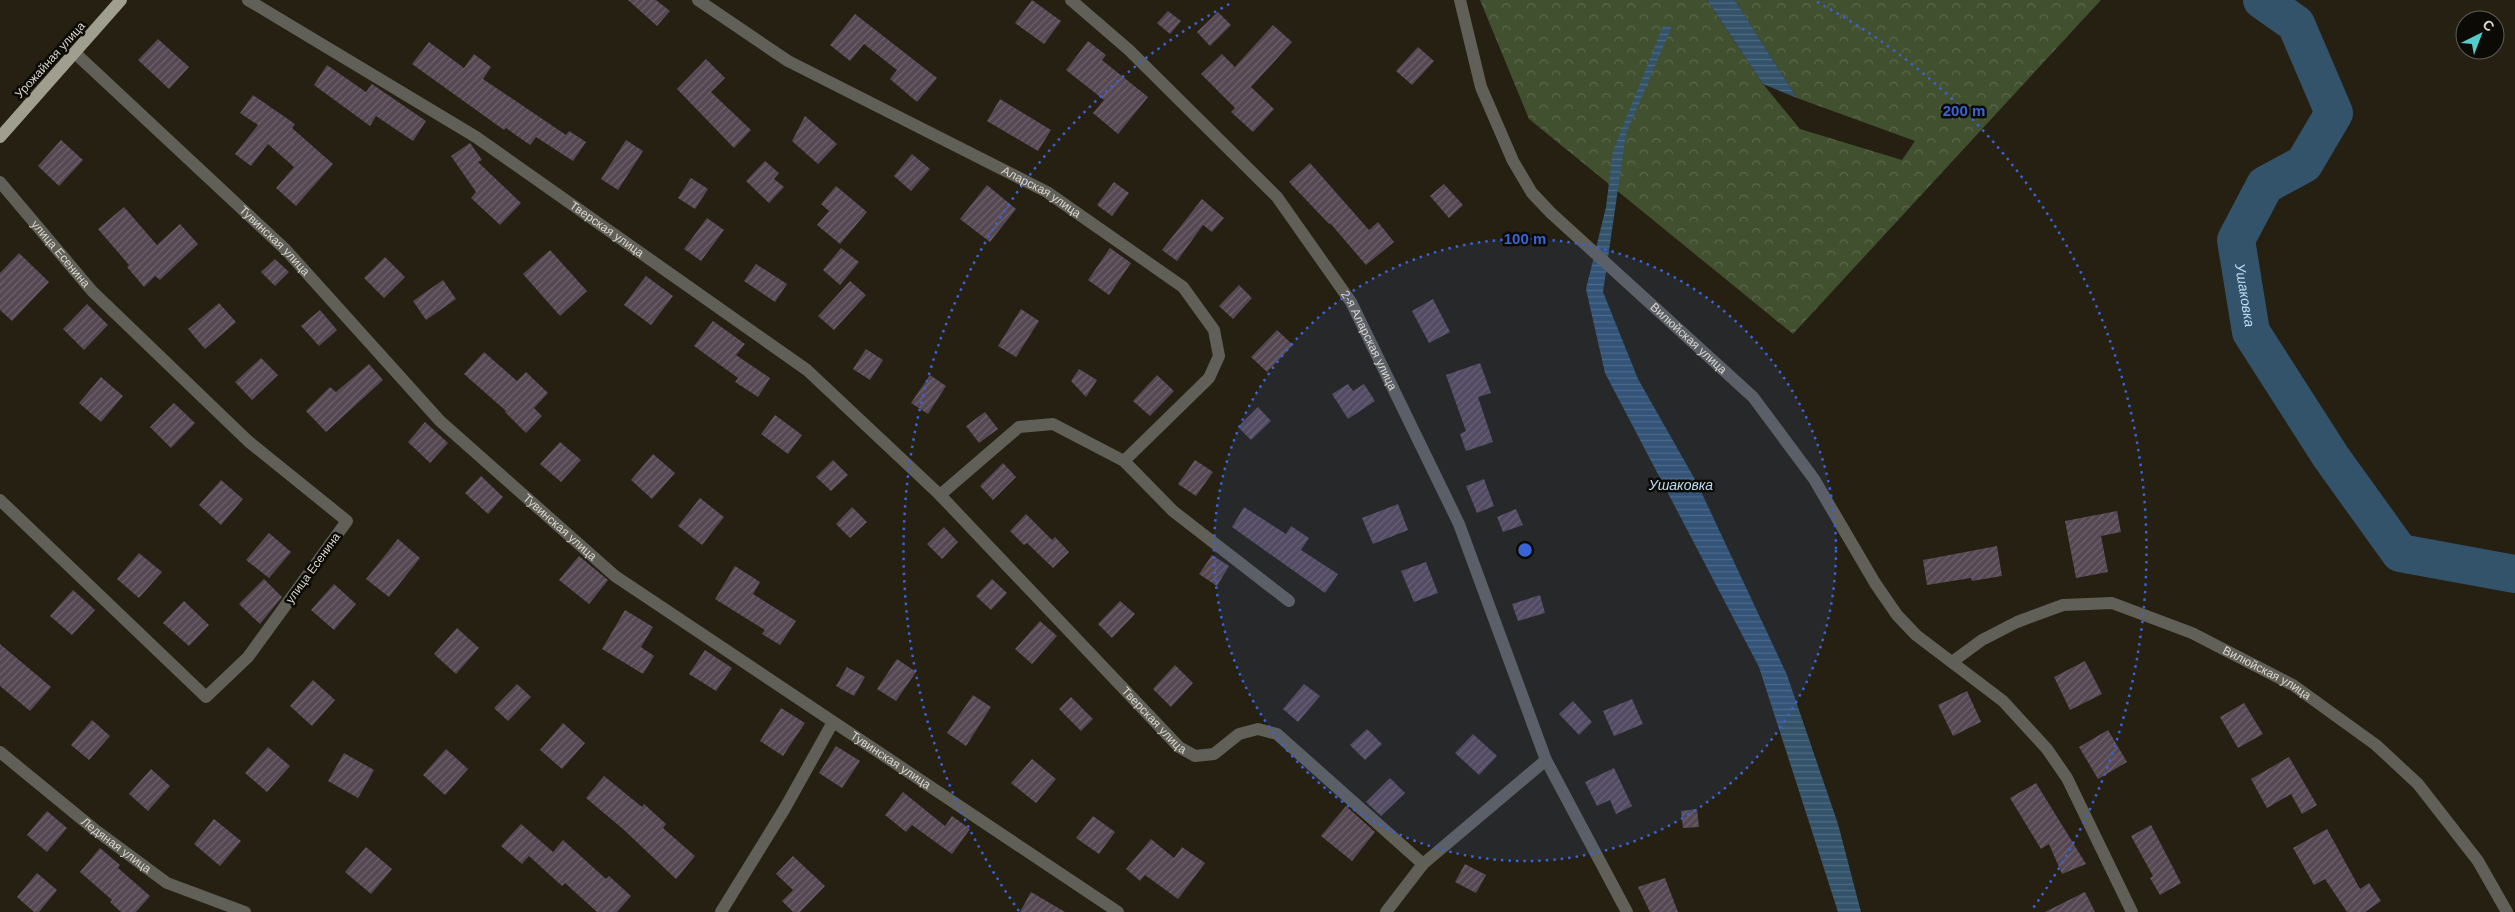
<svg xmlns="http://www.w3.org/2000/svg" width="2515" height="912" viewBox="0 0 2515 912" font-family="Arial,sans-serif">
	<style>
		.forest { fill: url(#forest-crowns) }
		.water { fill: url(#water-rules) }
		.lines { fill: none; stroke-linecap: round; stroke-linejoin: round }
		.river { stroke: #33536b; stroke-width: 38 }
		.building { fill: url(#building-hatch) }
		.minor { stroke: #605f58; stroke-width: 12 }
		.major { stroke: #9f9e8f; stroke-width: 12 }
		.ring { fill: none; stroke: #3a63d6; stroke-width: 2.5; stroke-dasharray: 2.5 5 }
		.labels { text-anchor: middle; stroke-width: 5; stroke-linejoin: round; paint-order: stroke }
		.street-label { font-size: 12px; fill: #dbd7ce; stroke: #0c0a05 }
		.water-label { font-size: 14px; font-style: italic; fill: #bbddf7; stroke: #0c0a05 }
		.centre { fill: #3a63d6; stroke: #0c0a05; stroke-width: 2.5 }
		.ring-label { font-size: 15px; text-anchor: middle; font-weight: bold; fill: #3a63d6; stroke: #0c0a05; stroke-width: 5; stroke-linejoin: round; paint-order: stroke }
	</style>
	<defs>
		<pattern id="forest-crowns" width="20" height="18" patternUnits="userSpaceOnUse" patternTransform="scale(1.25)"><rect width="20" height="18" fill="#41502f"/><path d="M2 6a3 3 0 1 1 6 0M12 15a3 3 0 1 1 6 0" fill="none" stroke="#5c684c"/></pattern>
		<pattern id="water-rules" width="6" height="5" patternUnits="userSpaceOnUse" patternTransform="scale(1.25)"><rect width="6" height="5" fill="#33536b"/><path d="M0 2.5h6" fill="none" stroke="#506b7f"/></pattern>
		<pattern id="building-hatch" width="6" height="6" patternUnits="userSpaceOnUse" patternTransform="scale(1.25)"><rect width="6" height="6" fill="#564853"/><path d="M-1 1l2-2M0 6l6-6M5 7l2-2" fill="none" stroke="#6e626b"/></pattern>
	</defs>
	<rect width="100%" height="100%" fill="#252012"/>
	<path class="forest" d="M1480,0H1707L1763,84L1800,129L1902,160L1915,141L1797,98L1735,0H2101L1793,334L1529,119Z"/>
	<g class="water">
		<path d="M1707,0H1735L1797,98L1763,84Z"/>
		<path d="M1663,26H1672L1626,134L1603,292L1638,379L1697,483L1787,675L1838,824L1861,912H1838L1759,667L1605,373L1586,289L1606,207L1613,151Z"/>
	</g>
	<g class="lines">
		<path class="river" id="s1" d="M2262,0L2296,24L2334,113L2304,164L2265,185L2236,240L2251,332L2331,457L2400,553L2515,574"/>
	</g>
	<g class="building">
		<path d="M628,0H656L670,11L657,26Z"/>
		<path d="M1032,0L1061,21L1044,44L1015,23Z"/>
		<path d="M1168,11L1181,21L1170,34L1157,23Z"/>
		<path d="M1218,12L1231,25L1210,46L1197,32Z"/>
		<path d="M855,14L937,78L917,102L890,79L897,70L864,44L850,61L830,45Z"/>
		<path d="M1273,25L1292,42L1251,87L1274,109L1253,132L1231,112L1235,108L1201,74L1222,54L1235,67Z"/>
		<path d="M158,39L189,67L169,89L138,60Z"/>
		<path d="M1088,41L1106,55L1102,60L1148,97L1118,134L1093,113L1104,100L1066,70Z"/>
		<path d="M429,42L464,68L474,54L491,67L483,79L566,135L569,131L586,142L573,161L536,137L530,145L506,128L504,130L412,64Z"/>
		<path d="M1418,47L1434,61L1412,85L1396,71Z"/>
		<path d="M706,59L725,78L711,92L751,130L734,148L677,89Z"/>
		<path d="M327,65L366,92L372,84L426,121L413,141L376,116L370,126L314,85Z"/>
		<path d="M253,95L295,124L292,128L333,164L296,206L276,188L294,167L268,144L251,166L235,154L258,125L240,113Z"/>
		<path d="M1000,99L1051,130L1038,151L987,121Z"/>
		<path d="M805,116L837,144L818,164L792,141Z"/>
		<path d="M61,140L83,160L59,186L38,166Z"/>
		<path d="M626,140L643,151L618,190L601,179Z"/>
		<path d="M470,143L482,160L478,162L521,203L500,225L471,198L476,192L451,156Z"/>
		<path d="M912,154L930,169L911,191L894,176Z"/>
		<path d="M765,161L779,173L774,179L784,187L769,203L746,181Z"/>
		<path d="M1310,163L1369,230L1378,222L1394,242L1366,265L1330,223L1329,224L1289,182Z"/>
		<path d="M691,178L708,189L695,209L678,198Z"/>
		<path d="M1114,182L1129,193L1112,216L1097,205Z"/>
		<path d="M1444,184L1463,205L1449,218L1430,196Z"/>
		<path d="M987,185L1016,209L990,242L960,219Z"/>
		<path d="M836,186L867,212L840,244L817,225L829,211L821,204Z"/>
		<path d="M1202,199L1224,218L1212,232L1203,225L1177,261L1162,250Z"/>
		<path d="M124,207L157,245L180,224L198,244L160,280L155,276L144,287L127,267L129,265L98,229Z"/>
		<path d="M707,218L724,230L701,261L684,249Z"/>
		<path d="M841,248L859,262L840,285L823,270Z"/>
		<path d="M1110,248L1131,263L1109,295L1088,280Z"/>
		<path d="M550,250L587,291L560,316L523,274Z"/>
		<path d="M19,253L49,282L12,321L0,310V273Z"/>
		<path d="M385,257L405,277L384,298L364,278Z"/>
		<path d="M275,259L289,272L275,286L261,272Z"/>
		<path d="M756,264L787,284L775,302L744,281Z"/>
		<path d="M646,276L673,296L651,325L624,305Z"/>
		<path d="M443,280L456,299L426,320L413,301Z"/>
		<path d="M850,281L866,295L834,330L818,316Z"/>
		<path d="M1239,285L1252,298L1233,319L1219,306Z"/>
		<path d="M1433,299L1450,332L1429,343L1412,311Z"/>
		<path d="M219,303L236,322L205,349L188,329Z"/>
		<path d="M87,304L108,325L84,350L63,329Z"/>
		<path d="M1021,309L1039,321L1016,357L998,346Z"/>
		<path d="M320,310L337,330L319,346L301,326Z"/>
		<path d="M713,321L745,344L736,355L770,378L758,397L735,382L738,378L694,346Z"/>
		<path d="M1277,330L1293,345L1267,372L1251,357Z"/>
		<path d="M866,349L883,360L870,380L853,369Z"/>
		<path d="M484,352L517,381L526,372L548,393L534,408L542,416L526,433L505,412L506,411L464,374Z"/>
		<path d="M261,358L278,375L252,400L235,382Z"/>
		<path d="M1480,363L1491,393L1478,397L1493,442L1466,451L1460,434L1466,431L1446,375Z"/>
		<path d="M369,364L383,380L326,432L306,411L330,387L336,392Z"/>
		<path d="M1079,369L1097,380L1086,397L1071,381Z"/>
		<path d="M930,375L946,386L928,414L911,403Z"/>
		<path d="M1157,375L1174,391L1150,416L1133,401Z"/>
		<path d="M101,377L123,396L101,422L79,403Z"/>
		<path d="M1348,384L1353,391L1364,384L1375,401L1348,419L1332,394Z"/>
		<path d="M174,403L195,423L171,448L150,427Z"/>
		<path d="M1258,407L1271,421L1251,440L1238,427Z"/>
		<path d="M985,412L998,429L979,443L966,426Z"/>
		<path d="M775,415L802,435L788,454L761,434Z"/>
		<path d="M425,422L448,443L430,463L408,442Z"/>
		<path d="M560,442L581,460L561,482L540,464Z"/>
		<path d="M653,454L675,473L652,499L631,480Z"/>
		<path d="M833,460L848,475L831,491L816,477Z"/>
		<path d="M1195,460L1213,472L1196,496L1178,484Z"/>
		<path d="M1003,463L1016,477L993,500L980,486Z"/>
		<path d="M481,476L503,497L488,514L465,493Z"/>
		<path d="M1484,479L1494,506L1477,513L1466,486Z"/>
		<path d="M221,480L243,499L221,525L199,505Z"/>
		<path d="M700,498L724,517L702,545L678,526Z"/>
		<path d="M1398,504L1408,530L1373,544L1362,518Z"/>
		<path d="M852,507L867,522L850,538L836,524Z"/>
		<path d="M1244,507L1286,534L1291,526L1309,538L1301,550L1338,574L1325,593L1232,527Z"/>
		<path d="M1516,509L1523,525L1503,532L1497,517Z"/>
		<path d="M2117,511L2121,532L2101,536L2108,572L2076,578L2065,521Z"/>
		<path d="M1026,514L1052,540L1055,537L1069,552L1053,568L1027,543L1024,545L1010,531Z"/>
		<path d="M944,527L958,542L942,559L927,544Z"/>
		<path d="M269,533L291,552L269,578L246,560Z"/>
		<path d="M398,539L420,558L389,597L366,579Z"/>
		<path d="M1997,546L2002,576L1972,581L1971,578L1927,585L1923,560Z"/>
		<path d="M139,553L162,572L139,598L117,579Z"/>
		<path d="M1212,555L1229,566L1217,586L1199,574Z"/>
		<path d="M579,556L608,580L589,604L559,580Z"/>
		<path d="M1426,562L1438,593L1414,602L1401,571Z"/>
		<path d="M735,566L760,582L753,594L796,621L780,645L762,634L765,630L715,599Z"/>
		<path d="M264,579L282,597L260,624L239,604Z"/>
		<path d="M992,579L1007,593L991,610L976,596Z"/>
		<path d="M334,584L356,604L334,630L311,610Z"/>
		<path d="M73,590L95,610L72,635L50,616Z"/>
		<path d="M1540,595L1545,613L1518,621L1512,604Z"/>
		<path d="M184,601L209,625L189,646L163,623Z"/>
		<path d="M1120,601L1135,614L1112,638L1098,624Z"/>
		<path d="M625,610L653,627L641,647L654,656L643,674L602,649Z"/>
		<path d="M1040,621L1057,636L1032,664L1015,649Z"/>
		<path d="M457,628L479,648L456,674L434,654Z"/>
		<path d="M0,644L51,687L30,711L0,686Z"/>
		<path d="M705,650L732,668L716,691L689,674Z"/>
		<path d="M897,659L916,672L896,701L877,689Z"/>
		<path d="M2085,661L2102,694L2070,710L2054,677Z"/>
		<path d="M1175,665L1193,683L1171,707L1153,689Z"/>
		<path d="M847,667L865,677L854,696L836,686Z"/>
		<path d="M313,680L335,700L312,726L290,706Z"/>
		<path d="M517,684L531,697L508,721L494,708Z"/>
		<path d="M1304,684L1320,696L1298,722L1283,709Z"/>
		<path d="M1967,691L1981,722L1953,736L1938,705Z"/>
		<path d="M973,695L991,707L966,746L947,733Z"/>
		<path d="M1071,697L1093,719L1081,731L1059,709Z"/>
		<path d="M1632,699L1643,724L1614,736L1603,711Z"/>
		<path d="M1573,701L1592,722L1579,735L1559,714Z"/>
		<path d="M2244,703L2263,734L2238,748L2220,717Z"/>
		<path d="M781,708L805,723L783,756L760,741Z"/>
		<path d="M92,720L110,736L89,760L71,745Z"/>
		<path d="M563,723L585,743L562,769L540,750Z"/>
		<path d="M1367,729L1382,744L1365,760L1350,745Z"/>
		<path d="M2108,730L2127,762L2098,779L2079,747Z"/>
		<path d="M1473,734L1497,756L1479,775L1455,753Z"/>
		<path d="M836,746L860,761L842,788L819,773Z"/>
		<path d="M268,747L290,766L267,792L245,773Z"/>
		<path d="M446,749L468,769L445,795L423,775Z"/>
		<path d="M344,753L374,770L358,798L328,781Z"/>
		<path d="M2289,757L2317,805L2302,814L2291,794L2267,808L2251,779Z"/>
		<path d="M1032,759L1056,779L1036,803L1011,783Z"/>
		<path d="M1614,768L1632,806L1616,814L1610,800L1597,806L1585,782Z"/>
		<path d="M151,769L170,786L148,811L129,794Z"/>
		<path d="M604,776L642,807L644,804L666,824L663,828L695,856L676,879L623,829L586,798Z"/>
		<path d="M1390,778L1405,793L1381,816L1366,802Z"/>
		<path d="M2036,783L2086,864L2062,874L2049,844L2041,849L2010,798Z"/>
		<path d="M903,792L945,826L952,816L970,829L952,854L912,825L906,832L885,815Z"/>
		<path d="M1346,806L1375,832L1352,861L1321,836Z"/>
		<path d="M1697,809L1699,827L1683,828L1681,811Z"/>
		<path d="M47,811L67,828L47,852L27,835Z"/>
		<path d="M1093,816L1115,832L1099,854L1076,838Z"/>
		<path d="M214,819L241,841L220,866L194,844Z"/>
		<path d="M521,824L553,852L563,840L606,879L609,876L631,896L617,912H597L565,883L562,886L529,856L522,864L501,846Z"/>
		<path d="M2151,825L2181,883L2160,895L2150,878L2153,876L2131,836Z"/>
		<path d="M2327,829L2360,889L2369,883L2381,901L2365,912H2347L2325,879L2314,885L2293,848Z"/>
		<path d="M1151,839L1174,858L1182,847L1205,863L1178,899L1145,875L1140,881L1126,869Z"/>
		<path d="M366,847L392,869L371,894L345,872Z"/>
		<path d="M100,848L120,865L118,868L150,896L136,912H121L110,902L112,900L80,872Z"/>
		<path d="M793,856L825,886L800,912H793L782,901L793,890L776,874Z"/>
		<path d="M1465,864L1486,875L1476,893L1455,882Z"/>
		<path d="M37,873L57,890L39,912H34L17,897Z"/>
		<path d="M1665,878L1678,912H1650L1638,887Z"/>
		<path d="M1031,892L1065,912H1020Z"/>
		<path d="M2085,892L2095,912H2045Z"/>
	</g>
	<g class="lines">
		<g class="minor">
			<path id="s2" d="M248,0L476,137L807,370L940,495L1179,747L1195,756L1214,754L1239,734L1258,729L1277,734L1423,864"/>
			<path id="s3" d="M698,0L788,61L1047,192L1183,287L1214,330L1219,356L1209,378L1124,461"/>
			<path id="s4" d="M1071,0L1129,50L1277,197L1351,302L1459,524L1546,760L1627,912"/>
			<path id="s5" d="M1460,0L1481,87L1513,161L1532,193L1551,213L1753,397L1814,479L1875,583L1897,615L1916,635L2003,701L2047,749L2067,778L2132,912"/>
			<path id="s6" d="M75,53L286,250L440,421L615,576L1118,912"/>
			<path id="s7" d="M0,182L92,291L248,441L347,521L248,657L206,697L0,500"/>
			<path d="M940,495L1019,427L1053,424L1124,461L1173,511L1289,601"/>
			<path id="s8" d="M1952,662L1982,640L2017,622L2063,605L2112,603L2192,633L2293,685L2376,745L2418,784L2478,861L2507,912"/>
			<path id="s9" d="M0,752L94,829L167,883L245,912"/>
			<path d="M721,912L785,808L833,722"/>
			<path d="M1386,912L1423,864L1546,760"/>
		</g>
		<path class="major" d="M0,137L121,0"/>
	</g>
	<circle cx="1525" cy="550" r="311" fill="#3a63d6" fill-opacity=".12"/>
	<g class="ring">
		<circle cx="1525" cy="550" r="311"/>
		<path d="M1019 911A621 621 0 0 1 1233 2M1817 2A621 621 0 0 1 2031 911"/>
	</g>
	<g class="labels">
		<g class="street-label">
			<text transform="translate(50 60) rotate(-48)" y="4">Урожайная улица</text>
			<text dy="4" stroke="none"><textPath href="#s3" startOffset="394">Аларская улица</textPath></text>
			<text dy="4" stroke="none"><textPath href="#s2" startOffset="426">Тверская улица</textPath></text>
			<text dy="4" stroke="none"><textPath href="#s6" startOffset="274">Тувинская улица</textPath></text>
			<text dy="4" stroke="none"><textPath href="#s7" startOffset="94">улица Есенина</textPath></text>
			<text dy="4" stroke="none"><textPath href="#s5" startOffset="421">Вилюйская улица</textPath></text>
			<text dy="4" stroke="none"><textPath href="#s4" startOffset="456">2-я Аларская улица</textPath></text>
			<text dy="4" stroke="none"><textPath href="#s6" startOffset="679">Тувинская улица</textPath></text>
			<text transform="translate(313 568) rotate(-54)" y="4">улица Есенина</text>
			<text dy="4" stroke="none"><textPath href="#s8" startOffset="345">Вилюйская улица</textPath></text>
			<text dy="4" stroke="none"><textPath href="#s2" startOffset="1164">Тверская улица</textPath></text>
			<text dy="4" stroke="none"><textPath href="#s6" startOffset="1084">Тувинская улица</textPath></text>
			<text dy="4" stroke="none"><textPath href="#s9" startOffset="149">Ледяная улица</textPath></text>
		</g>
		<g class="water-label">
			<text dy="5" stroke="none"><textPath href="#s1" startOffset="360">Ушаковка</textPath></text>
			<text x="1681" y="490">Ушаковка</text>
		</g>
	</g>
	<circle cx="1525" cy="550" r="8" class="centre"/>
	<g class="ring-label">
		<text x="1964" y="116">200 m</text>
		<text x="1525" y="244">100 m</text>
	</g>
	<g transform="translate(2480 35) rotate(42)"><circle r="24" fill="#0c0a05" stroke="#5f5c55"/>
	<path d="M0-4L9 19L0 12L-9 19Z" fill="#53cdcb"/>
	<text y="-8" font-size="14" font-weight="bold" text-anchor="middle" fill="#dbd7ce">С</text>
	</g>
</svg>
